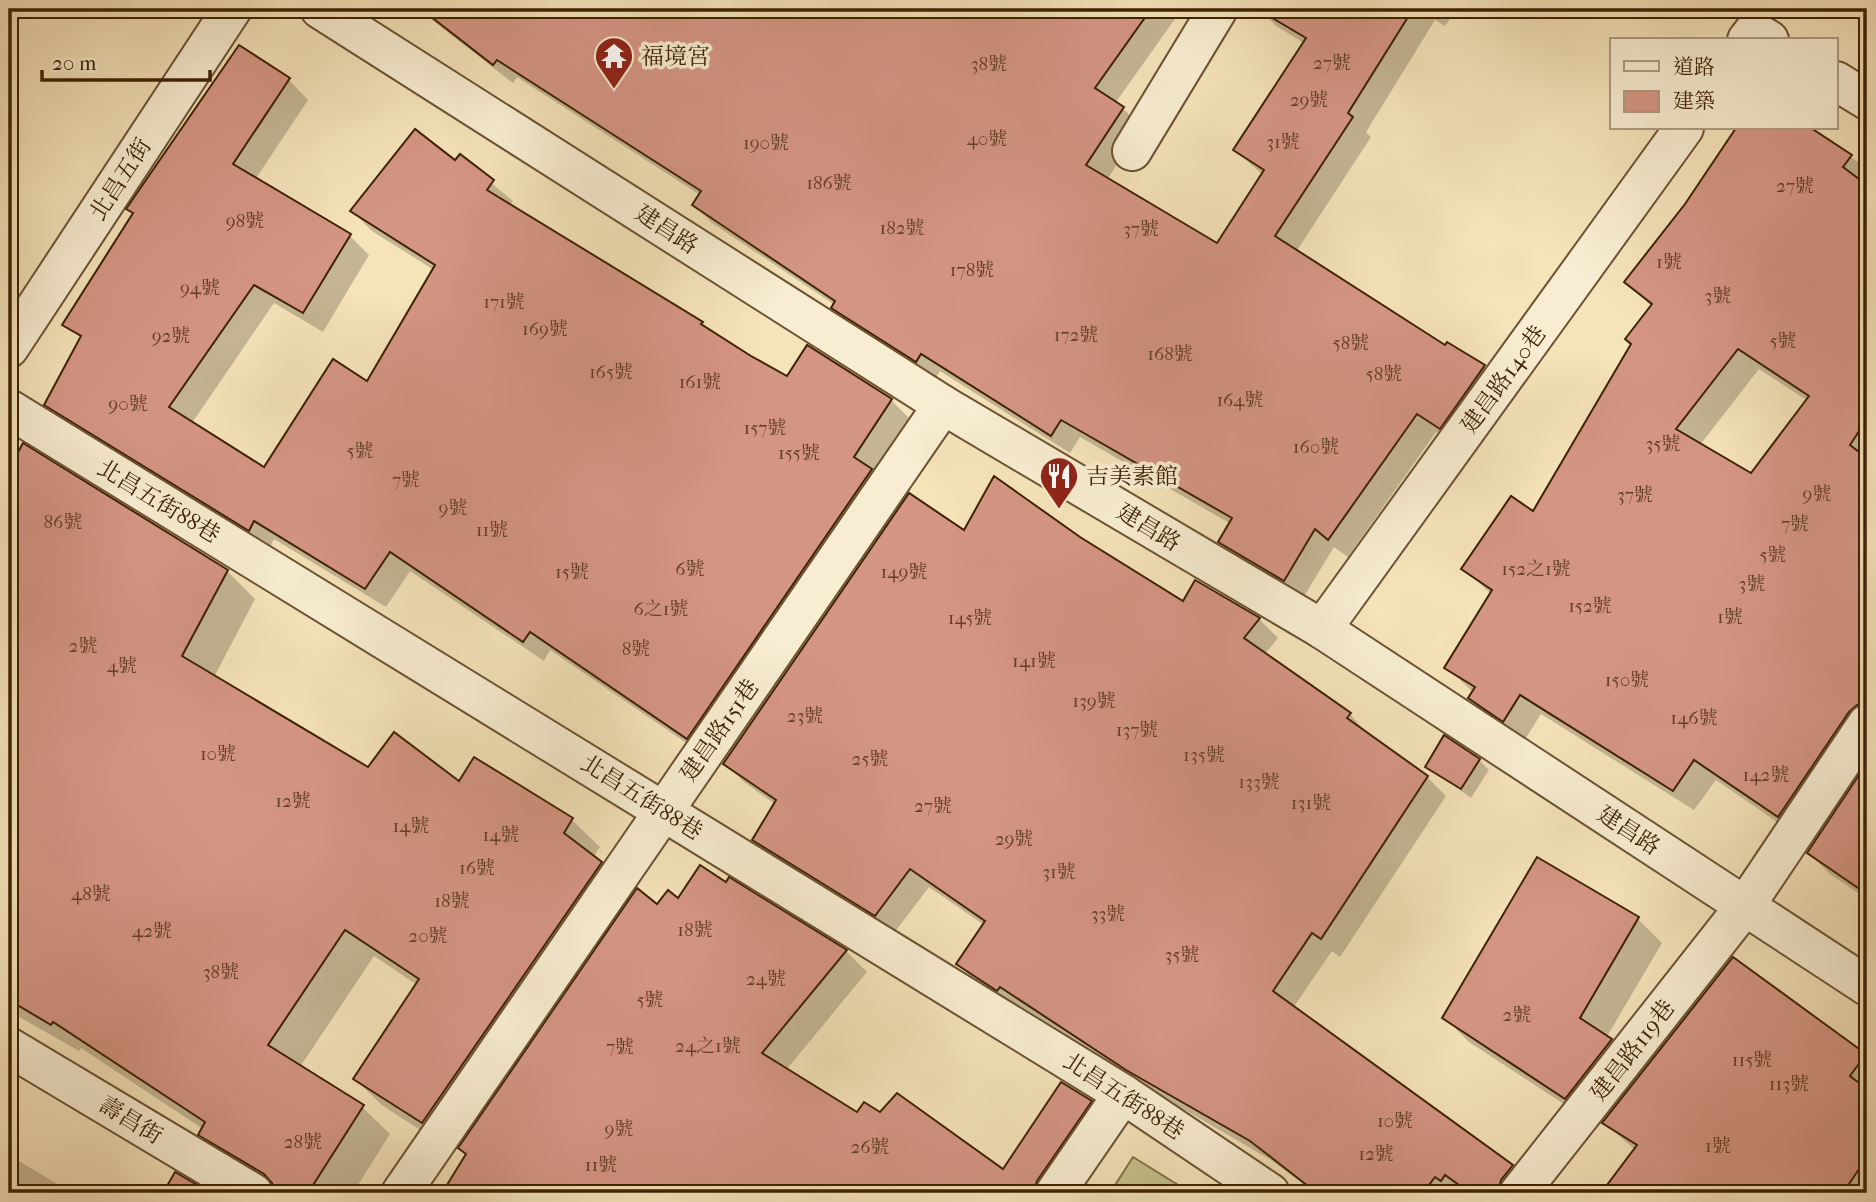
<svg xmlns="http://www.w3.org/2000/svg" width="1876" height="1202" viewBox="0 0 1876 1202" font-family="'IM FELL French Canon','Noto Serif TC',serif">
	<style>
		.green { fill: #c4c18a; stroke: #817247; stroke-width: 2 }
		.shadow { fill: #0003; fill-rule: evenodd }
		.building { fill: #d59584; stroke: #3e2204; stroke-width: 2; fill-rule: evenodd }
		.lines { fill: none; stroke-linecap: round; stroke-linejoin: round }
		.minor-casing { stroke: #6c5232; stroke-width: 42 }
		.minor { stroke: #f8edd2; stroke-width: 38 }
		.labels { text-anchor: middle; stroke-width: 7; stroke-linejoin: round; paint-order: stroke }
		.number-label { font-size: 19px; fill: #643f24 }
		.poi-label { font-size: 23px; fill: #3e2204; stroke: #f8edd2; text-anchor: start }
		.street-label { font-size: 23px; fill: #3e2204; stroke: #f8edd2 }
	</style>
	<rect width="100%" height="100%" fill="#f5e3ba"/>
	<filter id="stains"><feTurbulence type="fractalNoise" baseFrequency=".00286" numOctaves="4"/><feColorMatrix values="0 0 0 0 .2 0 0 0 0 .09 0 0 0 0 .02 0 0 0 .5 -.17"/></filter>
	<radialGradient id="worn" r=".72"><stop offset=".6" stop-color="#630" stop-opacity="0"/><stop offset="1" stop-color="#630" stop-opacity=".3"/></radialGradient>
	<path class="green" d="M1133,1157L1191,1193H1110Z"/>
	<g class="shadow">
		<path d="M418,9H1182L1116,102L1141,126L1107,180L1218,245L1263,175L1235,150L1304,43L1276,26L1259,9H1457L1445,26L1435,20L1366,132L1371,137L1296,252L1446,347L1448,345L1484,367L1503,385L1459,446L1436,432L1348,557L1334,547L1303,598L1238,560L1220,542L1231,524L1080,437L1070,453L940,371L935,379L852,326L833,308L835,305L712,223L694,205L700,195L517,77L513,83Z"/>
		<path d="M289,80L308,100L255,180L349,235L369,255L323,332L274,303L192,423L264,469L368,384L434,270L372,231L352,211L456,163L460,157L513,201L509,206L788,378L891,400L911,420L707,757L550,650L544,661L410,571L386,607L274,539L269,549L66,424L46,404Z"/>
		<path d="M1739,128H1808L1867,168V669L1860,678L1867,683V736L1799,837L1716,780L1694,810L1541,714L1524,741L1490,719L1470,698L1473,692L1446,667L1491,594L1463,568L1534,514L1652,307L1626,282L1686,205ZM1759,369L1808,401L1751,475L1700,445Z"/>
		<path d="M23,446L227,571L255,599L214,677L368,769L460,784L475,760L572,820L600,847L593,858L628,891L451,1150L383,1106L355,1079L417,985L374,956L300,1067L362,1107L390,1134L353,1193H276L228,1162L200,1134L203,1129L81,1048L79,1051L9,1011V473Z"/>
		<path d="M965,532L1079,538L1183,603L1259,619L1278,638L1264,655L1350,714L1367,734L1427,777L1446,796L1340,957L1332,951L1293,1008L1512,1167L1531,1186L1526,1193H1315L1271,1160L1106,1064L1096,1053L1019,1005L1017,1009L977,983L958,964L984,925L929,887L894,933L773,858L754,840L775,804L744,782L725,763Z"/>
		<path d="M1479,760L1489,770L1471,798L1427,766Z"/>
		<path d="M1867,766V899L1830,874L1809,853Z"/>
		<path d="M1538,860L1638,919L1662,943L1606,1038L1635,1065L1590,1121L1469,1042L1445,1018Z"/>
		<path d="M727,884L846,951L867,972L786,1070L857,1114L881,1115L1003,1172L1091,1102L1112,1123L1064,1193H444L467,1155L658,906Z"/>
		<path d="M1733,959L1867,1056V1193H1610L1606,1189L1635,1150L1605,1123Z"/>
		<path d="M9,1155L72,1193H9Z"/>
	</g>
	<g class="building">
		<path d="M421,9H1151L1095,88L1124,107L1086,165L1217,243L1264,170L1233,150L1306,38L1257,9H1413L1348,113L1353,117L1275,236L1445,345L1447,342L1485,365L1440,429L1417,414L1328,540L1315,529L1284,581L1218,542L1232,518L1061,420L1051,436L921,354L916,362L831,308L835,301L692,205L701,191L497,60L493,65Z"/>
		<path d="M239,45L290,78L233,164L351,234L303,313L254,285L169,407L264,467L333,359L367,381L435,265L350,211L415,129L455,160L460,154L494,180L487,190L703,322L701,324L751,356L787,376L807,345L892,399L854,457L872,469L687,739L530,632L523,642L390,552L365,589L254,521L249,531L44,405L81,336L62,325L133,213L126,209Z"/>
		<path d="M1736,128H1811L1852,155L1843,167L1867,185V419L1850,445L1867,458V702L1857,705L1849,712L1778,817L1694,760L1673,791L1520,695L1503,722L1468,698L1475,687L1444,668L1492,590L1461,569L1511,496L1533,511L1631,344L1625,339L1652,304L1624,282L1685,204ZM1738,349L1809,396L1751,473L1676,429Z"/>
		<path d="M23,443L228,570L182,656L368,767L394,732L459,781L474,757L573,818L564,833L602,862L422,1123L353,1079L419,979L345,930L268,1045L364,1105L308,1193H275L272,1183L264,1174L198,1135L205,1122L53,1022L51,1025L9,1000V469Z"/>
		<path d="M994,476L1080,537L1183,601L1195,580L1260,618L1244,638L1351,713L1347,718L1428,776L1321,939L1312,933L1273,991L1513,1165L1501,1180L1498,1193H1470L1445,1175L1441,1181L1435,1177L1423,1193H1317L1250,1141L1126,1070L1000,987L997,991L956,964L985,921L910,869L875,916L752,840L776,800L723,764L909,493L964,530Z"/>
		<path d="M1444,735L1480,759L1461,789L1425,767Z"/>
		<path d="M1867,763V894L1807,853Z"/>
		<path d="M1537,857L1639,917L1580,1018L1612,1039L1565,1099L1442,1018Z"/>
		<path d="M700,865L726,882L729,877L847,950L762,1053L857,1112L864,1102L880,1112L897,1093L1003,1169L1061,1082L1092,1101L1037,1181L1033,1193H442L466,1154L458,1148L637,888L657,904L668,890L678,898Z"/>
		<path d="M1733,957L1866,1054L1850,1076L1867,1089V1157L1843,1193H1601L1637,1145L1602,1123Z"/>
		<path d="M175,1172L211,1193H163Z"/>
	</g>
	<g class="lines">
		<g class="minor-casing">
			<g id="minor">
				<path d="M320,9L943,405L1322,629L1867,986"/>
				<path d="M1747,40L1754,31L1769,40"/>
				<path d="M1836,81L1867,100"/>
				<path d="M1132,151L1218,9"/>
				<path d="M9,348L232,9"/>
				<path d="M9,409L1123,1094L1270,1193"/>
				<path d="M1322,629L1684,128"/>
				<path d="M9,1047L253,1193"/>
				<path d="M401,1193L943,405"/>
				<path d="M1055,1193L1123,1094"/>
				<path d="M1519,1193L1745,906L1867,724"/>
			</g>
		</g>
		<use href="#minor" class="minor"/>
	</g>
	<defs>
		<g id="temple-pin" transform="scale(2.0125)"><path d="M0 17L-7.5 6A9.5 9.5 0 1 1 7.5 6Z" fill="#8f2418" stroke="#f8edd2"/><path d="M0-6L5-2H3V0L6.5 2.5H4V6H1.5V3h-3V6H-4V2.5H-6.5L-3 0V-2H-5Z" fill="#fff"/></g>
		<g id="restaurant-pin" transform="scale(2.0125)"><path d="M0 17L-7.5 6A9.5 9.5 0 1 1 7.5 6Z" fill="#8f2418" stroke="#f8edd2"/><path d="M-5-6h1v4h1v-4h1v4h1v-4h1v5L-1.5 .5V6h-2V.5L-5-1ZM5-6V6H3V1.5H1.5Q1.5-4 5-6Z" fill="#fff"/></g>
	</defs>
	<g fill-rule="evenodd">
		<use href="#temple-pin" x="614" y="56"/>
		<use href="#restaurant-pin" x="1059" y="476"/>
	</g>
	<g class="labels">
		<g class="number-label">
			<text x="1332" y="69">27號</text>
			<text x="989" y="70">38號</text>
			<text x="1309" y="106">29號</text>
			<text x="987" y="145">40號</text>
			<text x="1283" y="148">31號</text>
			<text x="766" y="149">190號</text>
			<text x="829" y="189">186號</text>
			<text x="1795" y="192">27號</text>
			<text x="245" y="227">98號</text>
			<text x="902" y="234">182號</text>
			<text x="1141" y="235">37號</text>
			<text x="1669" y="268">1號</text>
			<text x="972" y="276">178號</text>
			<text x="200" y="294">94號</text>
			<text x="1718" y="302">3號</text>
			<text x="504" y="308">171號</text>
			<text x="545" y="335">169號</text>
			<text x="1076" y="341">172號</text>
			<text x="171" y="342">92號</text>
			<text x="1783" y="347">5號</text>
			<text x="1351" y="349">58號</text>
			<text x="1170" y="360">168號</text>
			<text x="611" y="378">165號</text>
			<text x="1384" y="380">58號</text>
			<text x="700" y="388">161號</text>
			<text x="1240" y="406">164號</text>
			<text x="128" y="410">90號</text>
			<text x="765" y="434">157號</text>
			<text x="1663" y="450">35號</text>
			<text x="1316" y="453">160號</text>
			<text x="360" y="457">5號</text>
			<text x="799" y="459">155號</text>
			<text x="406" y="486">7號</text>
			<text x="1817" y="500">9號</text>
			<text x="1635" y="501">37號</text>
			<text x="453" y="514">9號</text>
			<text x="63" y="528">86號</text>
			<text x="1795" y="530">7號</text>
			<text x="492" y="536">11號</text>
			<text x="1773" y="561">5號</text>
			<text x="690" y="575">6號</text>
			<text x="1536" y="575">152之1號</text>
			<text x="572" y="578">15號</text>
			<text x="904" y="578">149號</text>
			<text x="1752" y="590">3號</text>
			<text x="1590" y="612">152號</text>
			<text x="661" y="615">6之1號</text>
			<text x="1730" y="623">1號</text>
			<text x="970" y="624">145號</text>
			<text x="83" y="652">2號</text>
			<text x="636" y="655">8號</text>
			<text x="1034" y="667">141號</text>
			<text x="122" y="672">4號</text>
			<text x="1627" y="686">150號</text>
			<text x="1094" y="707">139號</text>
			<text x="805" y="722">23號</text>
			<text x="1694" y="724">146號</text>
			<text x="1137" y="736">137號</text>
			<text x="218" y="760">10號</text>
			<text x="1204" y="761">135號</text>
			<text x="870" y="765">25號</text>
			<text x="1766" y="781">142號</text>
			<text x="1259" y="788">133號</text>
			<text x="293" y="807">12號</text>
			<text x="1311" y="809">131號</text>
			<text x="933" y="812">27號</text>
			<text x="411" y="832">14號</text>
			<text x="501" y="841">14號</text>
			<text x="1014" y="845">29號</text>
			<text x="477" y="874">16號</text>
			<text x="1059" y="878">31號</text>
			<text x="91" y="900">48號</text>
			<text x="452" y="907">18號</text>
			<text x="1108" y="920">33號</text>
			<text x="695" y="936">18號</text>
			<text x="152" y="937">42號</text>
			<text x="428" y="942">20號</text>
			<text x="1182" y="961">35號</text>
			<text x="221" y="978">38號</text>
			<text x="766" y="985">24號</text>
			<text x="650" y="1006">5號</text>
			<text x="1517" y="1021">2號</text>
			<text x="708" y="1052">24之1號</text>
			<text x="620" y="1053">7號</text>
			<text x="1752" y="1066">115號</text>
			<text x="1789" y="1090">113號</text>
			<text x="1395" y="1127">10號</text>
			<text x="619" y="1135">9號</text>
			<text x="303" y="1148">28號</text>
			<text x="1718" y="1152">1號</text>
			<text x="870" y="1153">26號</text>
			<text x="1376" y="1160">12號</text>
			<text x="601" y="1171">11號</text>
		</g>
		<g class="poi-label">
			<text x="641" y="64">福境宮</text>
			<text x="1086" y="484">吉美素館</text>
		</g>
		<g class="street-label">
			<text transform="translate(120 179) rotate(-57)" y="8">北昌五街</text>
			<text transform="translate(667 229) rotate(33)" y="8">建昌路</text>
			<text transform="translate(1503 379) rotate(-54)" y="8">建昌路140巷</text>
			<text transform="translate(159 501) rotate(31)" y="8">北昌五街88巷</text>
			<text transform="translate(1149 527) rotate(31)" y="8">建昌路</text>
			<text transform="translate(719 730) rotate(-55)" y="8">建昌路151巷</text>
			<text transform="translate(642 797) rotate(32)" y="8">北昌五街88巷</text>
			<text transform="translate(1629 830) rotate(33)" y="8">建昌路</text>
			<text transform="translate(1632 1050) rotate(-52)" y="8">建昌路119巷</text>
			<text transform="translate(1124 1096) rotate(33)" y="8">北昌五街88巷</text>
			<text transform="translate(131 1120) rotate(31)" y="8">壽昌街</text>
		</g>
	</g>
	<rect width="1876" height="1202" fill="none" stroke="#f5e3ba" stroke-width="35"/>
	<rect x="10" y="10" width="1855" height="1181" fill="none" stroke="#3e2204" stroke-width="3.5"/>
	<rect x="18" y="18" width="1841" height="1167" fill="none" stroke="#3e2204" stroke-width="2"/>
	<rect x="1610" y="38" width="228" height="91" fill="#f8edd2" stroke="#ae9c80" stroke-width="2"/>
	<rect x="1624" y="61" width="35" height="10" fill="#f8edd2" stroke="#ae9c80" stroke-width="2"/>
	<text x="1673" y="74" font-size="21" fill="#3e2204">道路</text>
	<rect x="1624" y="91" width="35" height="21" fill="#d59584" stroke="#ae9c80" stroke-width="2"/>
	<text x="1673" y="108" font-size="21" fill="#3e2204">建築</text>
	<path d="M42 70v10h168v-10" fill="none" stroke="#3e2204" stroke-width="3.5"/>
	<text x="52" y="70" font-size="21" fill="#3e2204" stroke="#f8edd2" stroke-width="5" paint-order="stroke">20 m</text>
	<rect width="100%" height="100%" filter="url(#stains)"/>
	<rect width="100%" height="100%" fill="url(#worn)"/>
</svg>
